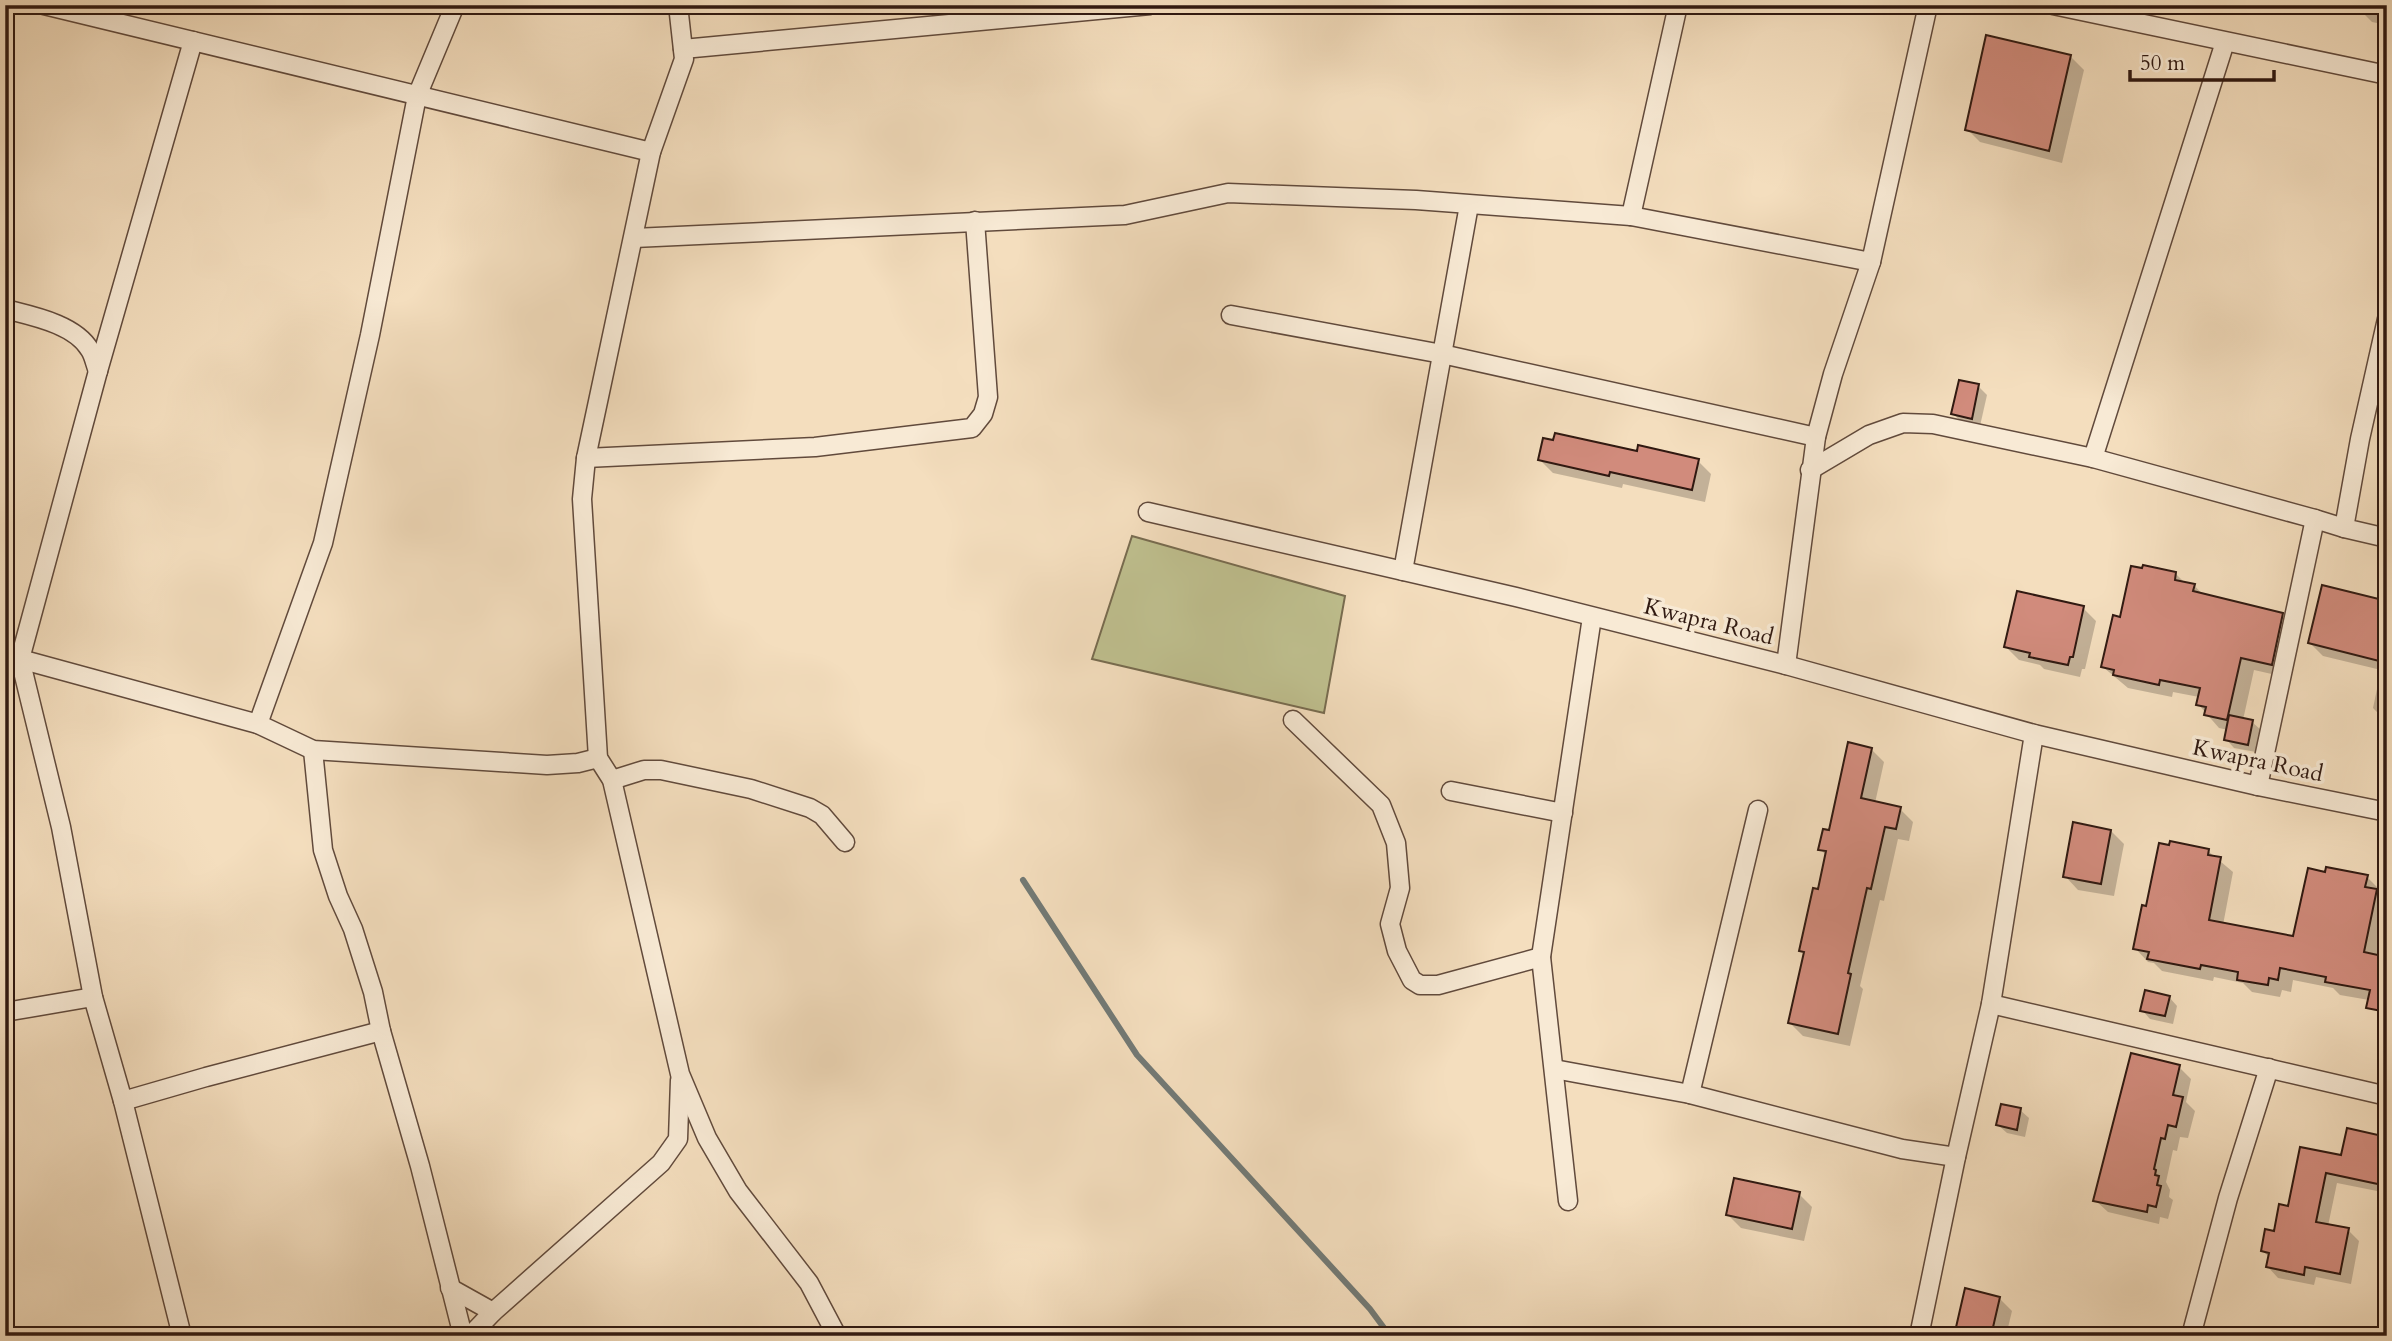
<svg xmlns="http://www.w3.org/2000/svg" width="2392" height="1341" viewBox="0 0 2392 1341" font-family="Cardo,serif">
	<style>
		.green { fill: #bfc08f; stroke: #786c50; stroke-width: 2 }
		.shadow { fill: #0003 }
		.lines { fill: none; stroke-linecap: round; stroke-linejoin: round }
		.stream { stroke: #727a76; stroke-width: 6 }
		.building { fill: #d18b7c; stroke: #301911; stroke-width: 2 }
		.street-casing { stroke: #614a3c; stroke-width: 21 }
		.street { stroke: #f8ead5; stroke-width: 18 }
		.labels { text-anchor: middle; stroke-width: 7; stroke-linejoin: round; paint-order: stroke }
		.street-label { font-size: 23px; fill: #301911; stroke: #f8ead5 }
	</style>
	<rect width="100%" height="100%" fill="#f4debe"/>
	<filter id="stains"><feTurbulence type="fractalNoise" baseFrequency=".00286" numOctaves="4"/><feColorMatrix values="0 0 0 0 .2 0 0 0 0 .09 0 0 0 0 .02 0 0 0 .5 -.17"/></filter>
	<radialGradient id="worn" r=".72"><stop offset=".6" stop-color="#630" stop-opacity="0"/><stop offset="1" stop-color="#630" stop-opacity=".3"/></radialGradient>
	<path class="green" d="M1132,536L1345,596L1324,713L1092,659Z"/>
	<g class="shadow">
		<path d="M2360,5H2387V25L2372,22L2359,9Z"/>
		<path d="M2071,57L2084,70L2062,163L1980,142L1967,129Z"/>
		<path d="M1978,386L1987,395L1980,426L1962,422L1953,414Z"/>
		<path d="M1638,453L1698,461L1711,474L1705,502L1623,484L1622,488L1553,473L1540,460Z"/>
		<path d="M2175,573L2186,584L2194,585L2204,596L2282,614L2296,627L2285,677L2254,670L2243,720L2252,722L2261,730L2256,752L2234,748L2226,739L2228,730L2219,728L2198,704L2199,697L2173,692L2172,697L2128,688L2103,667L2121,619Z"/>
		<path d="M2387,607V722L2373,708L2381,670L2323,656L2310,643Z"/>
		<path d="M2083,608L2096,621L2085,669H2082L2080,677L2044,669L2040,665L2019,660L2006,647Z"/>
		<path d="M1871,749L1884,762L1875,803L1900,809L1913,822L1909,841L1898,839L1884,901L1880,900L1860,986L1863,989L1850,1046L1803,1036L1790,1023L1805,955L1801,950L1827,856L1820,849Z"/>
		<path d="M2111,831L2124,844L2114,896L2078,890L2065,876Z"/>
		<path d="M2208,851L2233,872L2223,925L2294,938L2367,877L2380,890L2379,894L2387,902V913L2369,1000L2340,995L2333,988L2293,980L2291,992L2282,990L2280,997L2252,992L2243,983L2214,977L2213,981L2162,971L2154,963L2148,962L2135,948L2148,908Z"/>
		<path d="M2387,983V1026L2378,1018Z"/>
		<path d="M2169,997L2177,1006L2173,1024L2150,1019L2142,1010Z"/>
		<path d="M2179,1067L2191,1079L2186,1102L2195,1111L2188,1138L2180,1137L2177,1151L2173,1150L2166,1182L2170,1190L2169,1197L2173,1200L2168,1219L2160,1217L2159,1224L2108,1212L2095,1200Z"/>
		<path d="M2020,1110L2029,1118L2025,1137L2007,1133L1998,1125Z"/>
		<path d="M2387,1138V1193L2337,1183L2328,1226L2348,1230L2359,1241L2351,1284L2316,1277L2314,1285L2278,1278L2268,1267L2270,1258L2263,1251L2289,1208L2301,1149L2343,1157Z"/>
		<path d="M1799,1194L1812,1207L1804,1241L1741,1228L1728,1215Z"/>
		<path d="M1999,1298L2012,1311L2006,1336H1956Z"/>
	</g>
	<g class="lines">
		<path class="stream" d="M1023,880L1137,1055L1370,1309L1390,1336"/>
	</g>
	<g class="building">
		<path d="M1986,35L2071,55L2049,151L1965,130Z"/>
		<path d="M1959,380L1979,384L1972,419L1951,414Z"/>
		<path d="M1555,433L1637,451L1638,445L1699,459L1692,490L1610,472L1609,476L1538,460L1543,438L1553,440Z"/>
		<path d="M2143,565L2176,572L2175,580L2195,584L2193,591L2283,613L2272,665L2241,658L2227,720L2204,715L2206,707L2196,705L2200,688L2160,680L2159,685L2113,675L2114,670L2101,667L2113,615L2120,617L2131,566L2142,568Z"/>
		<path d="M2322,585L2387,601V663L2308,643Z"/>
		<path d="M2017,591L2084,606L2073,657H2070L2068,665L2029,657L2030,653L2004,647Z"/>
		<path d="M2229,715L2253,720L2248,745L2224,740Z"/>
		<path d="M1848,742L1872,748L1861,798L1901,807L1896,829L1885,827L1871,889L1867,888L1848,973L1851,974L1838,1034L1788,1023L1804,952L1799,951L1813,888L1818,889L1826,851L1818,850L1823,829L1829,830Z"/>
		<path d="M2073,822L2111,830L2101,884L2063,877Z"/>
		<path d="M2170,841L2209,849L2208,855L2221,857L2209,920L2293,936L2308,868L2325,872L2326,867L2368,875L2365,887L2377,889L2364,952L2387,957V1012L2366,1008L2370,990L2325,982L2326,977L2280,968L2278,980L2269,978L2268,985L2237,980L2238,972L2201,965L2200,969L2147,959L2149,952L2133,949L2142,905L2146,906L2159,843L2169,845Z"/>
		<path d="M2145,990L2170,996L2165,1016L2140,1011Z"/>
		<path d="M2131,1053L2180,1065L2173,1095L2183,1097L2176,1127L2168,1125L2165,1139L2161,1138L2154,1169L2156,1170L2155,1175L2159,1176L2157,1185L2161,1186L2156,1207L2148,1205L2147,1212L2093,1201Z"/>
		<path d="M2001,1104L2021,1108L2017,1130L1996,1125Z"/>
		<path d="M2347,1128L2387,1137V1186L2326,1173L2316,1222L2349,1228L2340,1274L2305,1267L2304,1275L2266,1267L2269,1253L2261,1251L2265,1229L2274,1231L2279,1204L2288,1206L2300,1147L2341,1155Z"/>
		<path d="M1734,1178L1800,1192L1792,1229L1726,1215Z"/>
		<path d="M1965,1288L2000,1297L1991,1336H1954Z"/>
	</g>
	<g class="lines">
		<g class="street-casing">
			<g id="street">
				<path d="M44,5L651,152"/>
				<path d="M678,5L684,59L651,152L586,458L582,499L598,758L612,780L680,1074L707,1138L738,1191L809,1283L837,1336"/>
				<path d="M2053,5L2387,75"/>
				<path d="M683,49L1150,5"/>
				<path d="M1631,216L1678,5"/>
				<path d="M634,238L1125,215L1228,193L1416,200L1631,216L1871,262"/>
				<path d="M5,309C32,316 75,324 90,350C94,356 95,364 98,371"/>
				<path d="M1231,315L1442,354L1816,437"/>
				<path d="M2387,319L2360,439L2344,528L2387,538"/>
				<path d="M586,458L815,447L972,428L983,414L988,397L975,221"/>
				<path d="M2093,458L2225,42"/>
				<path d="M1810,470L1869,435L1903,423L1933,424L2093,458L2315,519"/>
				<path d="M1148,512L1516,597L1786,665L2034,734L2258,786L2387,812"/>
				<path d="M1403,571L1469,205"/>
				<path d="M5,659H20L258,724L313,750L547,765L578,763L598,758"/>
				<path d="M1786,665L1816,437L1833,374L1871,262L1928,5"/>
				<path d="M1293,720L1381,805L1396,843L1400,888L1390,924L1397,951L1412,980L1420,985H1438L1541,957"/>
				<path d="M258,724L323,543L370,335L417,96L455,5"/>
				<path d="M313,750L323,850L338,896L353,929L373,992L381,1031L420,1166L463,1336"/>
				<path d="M612,780L644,770H661L751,789L810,808L822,815L845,842"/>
				<path d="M2258,786L2315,519L2344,528"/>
				<path d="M1451,791L1563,813"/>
				<path d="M1991,1004L2387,1096"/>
				<path d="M5,1012L93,997"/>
				<path d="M1554,1069L1690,1094L1902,1149L1956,1157"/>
				<path d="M1690,1094L1758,810"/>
				<path d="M123,1101L206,1077L381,1031"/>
				<path d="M1568,1201L1541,957L1592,617"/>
				<path d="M450,1288L493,1312"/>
				<path d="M182,1336L123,1101L93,997L61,827L20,659L98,371L193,41"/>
				<path d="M470,1336L493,1312L661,1163L678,1139L680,1080"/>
				<path d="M1919,1336L1956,1157L1991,1004L2034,734"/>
				<path d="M2191,1336L2228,1198L2269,1068"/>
			</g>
		</g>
		<use href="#street" class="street"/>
	</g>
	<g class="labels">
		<g class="street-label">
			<text transform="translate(1709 621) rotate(14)" y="8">Kwapra Road</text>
			<text transform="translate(2258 760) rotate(12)" y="8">Kwapra Road</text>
		</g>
	</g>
	<rect width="2392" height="1341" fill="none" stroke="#f4debe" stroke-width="28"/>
	<rect x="7" y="7" width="2378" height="1327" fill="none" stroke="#301911" stroke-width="3.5"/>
	<rect x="14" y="14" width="2364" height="1313" fill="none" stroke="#301911" stroke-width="2"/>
	<path d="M2130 70v10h144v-10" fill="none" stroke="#301911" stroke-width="3.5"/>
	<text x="2140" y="70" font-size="21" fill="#301911" stroke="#f8ead5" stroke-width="5" paint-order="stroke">50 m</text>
	<rect width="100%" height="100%" filter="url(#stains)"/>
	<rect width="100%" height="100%" fill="url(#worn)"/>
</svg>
